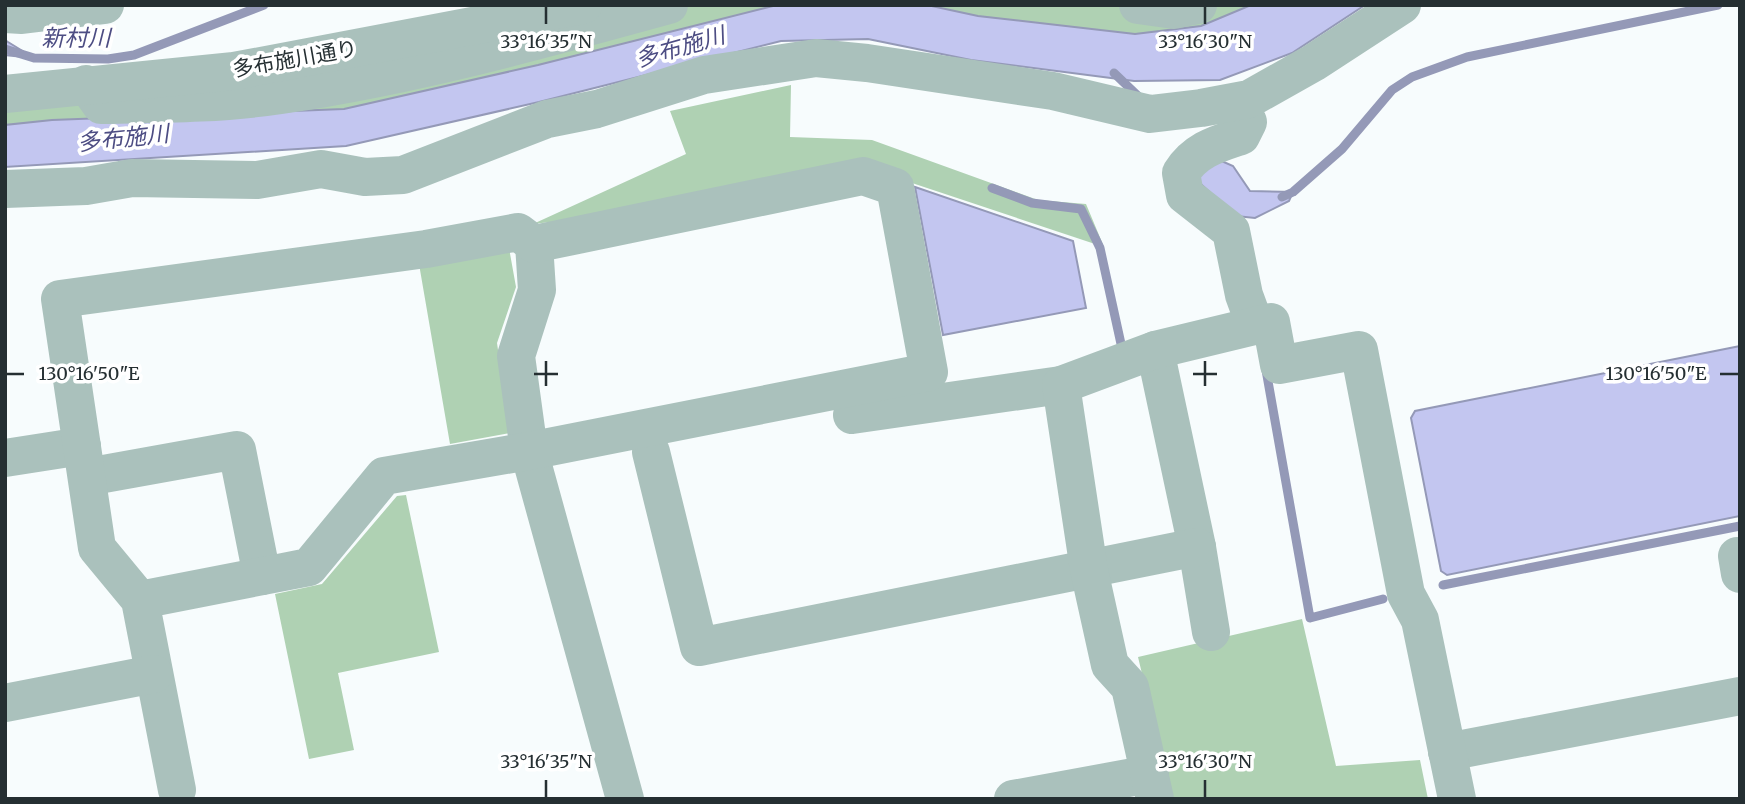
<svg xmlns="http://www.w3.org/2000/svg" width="1745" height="804" viewBox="0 0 1745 804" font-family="Merriweather,'Noto Sans JP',serif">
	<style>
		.green { fill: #afd1b3 }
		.water { fill: #c3c6f0; stroke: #9499b7; stroke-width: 2 }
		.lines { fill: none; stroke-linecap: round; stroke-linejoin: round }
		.stream { stroke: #9499b7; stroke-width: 9 }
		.minor { stroke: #aac1bc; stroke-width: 38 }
		.ticks { fill: none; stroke: #252f32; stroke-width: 2.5 }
		.labels { text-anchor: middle; stroke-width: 7; stroke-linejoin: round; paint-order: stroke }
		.street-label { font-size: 21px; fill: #252f32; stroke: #fff }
		.water-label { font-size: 23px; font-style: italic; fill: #4d4d83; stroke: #fff }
		.ticks-label { font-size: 18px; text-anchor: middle; fill: #252f32; stroke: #fff; stroke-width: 7; stroke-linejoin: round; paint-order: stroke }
	</style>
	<rect width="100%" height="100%" fill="#f7fcfd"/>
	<g class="green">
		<path d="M636,5H777L538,65L344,109L52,120L5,125V108Z"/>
		<path d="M927,5H1251L1201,26L1135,34L978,16Z"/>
		<path d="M791,85L790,137L872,140L1038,200L1086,204L1104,247L906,181L533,224L686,154L670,111Z"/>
		<path d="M509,248L516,287L497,343L510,433L450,444L419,264Z"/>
		<path d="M406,495L439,652L338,673L354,750L309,759L275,594L322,584L397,496Z"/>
		<path d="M1302,619L1336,766L1420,760L1428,799H1172L1138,657Z"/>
	</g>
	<g class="water">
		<path d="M777,5H927L978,16L1135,34L1201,26L1251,5H1365L1292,53L1220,80L1134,81L971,60L868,39L781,41L539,102L346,146L5,167V125L52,120L344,109L538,65Z"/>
		<path d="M5,40L8,42L34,58L5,55Z"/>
		<path d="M1217,159L1233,166L1250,191L1293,192L1289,201L1255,218L1236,216L1193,177Z"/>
		<path d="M915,187L1073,241L1086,308L943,335Z"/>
		<path d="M1740,346V516L1447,575L1441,571L1411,418L1415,411Z"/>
	</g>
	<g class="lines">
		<g class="stream">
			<path d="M5,49L34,58L108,59L134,55L264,5"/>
			<path d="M1114,73L1139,97"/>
			<path d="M992,188L1032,203L1081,209L1100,248L1123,353"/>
			<path d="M1282,197L1293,192L1342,149L1392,90L1412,77L1467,57L1718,5"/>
			<path d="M1266,370L1310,618L1383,599"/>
			<path d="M1443,585L1740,526"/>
		</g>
		<g class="minor">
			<path d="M1138,5L1174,10L1198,5"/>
			<path d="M5,14L22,15L105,5"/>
			<path d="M86,84L101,105C161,104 222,104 281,95C412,76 542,40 669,5"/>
			<path d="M5,94L234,71L583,5"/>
			<path d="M1248,122L1241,136C1217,144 1195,150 1181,173L1185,195L1231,231L1244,295L1255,325"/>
			<path d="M5,189L86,186L132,178L257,180L321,169L365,177L403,175L547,119L597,109L704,75L816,58L867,63L1053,91L1150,114L1201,108L1249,99L1313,63L1402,5"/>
			<path d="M534,244L537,290L516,356L529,451L625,799"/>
			<path d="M1155,350L1197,547L1211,632"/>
			<path d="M852,415L1061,385"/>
			<path d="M651,452L699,647L1197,547"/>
			<path d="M5,458L82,446"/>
			<path d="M87,477L237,450L262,576"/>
			<path d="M1737,556L1740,574"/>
			<path d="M140,600L309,567L384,476L529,451L929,372L895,187L863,176L534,244L518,232L426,249L60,299L97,548L140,600L177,790"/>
			<path d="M5,703L154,674"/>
			<path d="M1447,752L1740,696"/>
			<path d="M1013,799L1150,774"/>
			<path d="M1155,799L1130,687L1110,665L1089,570L1061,385L1155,350L1271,322L1279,365L1359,350L1406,594L1420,620L1457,799"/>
		</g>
	</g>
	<path class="ticks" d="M546,7V24M1205,7V24M546,361V386M1205,361V386M7,374H24M534,374H558M1193,374H1217M1720,374H1738M546,780V797M1205,780V797"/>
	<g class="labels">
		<g class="street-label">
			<text transform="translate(295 59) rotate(-10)" y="7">多布施川通り</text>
		</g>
		<g class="water-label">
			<text x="76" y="46">新村川</text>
			<text transform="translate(680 47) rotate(-16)" y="8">多布施川</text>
			<text transform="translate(123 138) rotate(-6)" y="8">多布施川</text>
		</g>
	</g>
	<g class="ticks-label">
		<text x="546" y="48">33°16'35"N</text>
		<text x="1205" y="48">33°16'30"N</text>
		<text x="1656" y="380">130°16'50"E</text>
		<text x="89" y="380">130°16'50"E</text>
		<text x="546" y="768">33°16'35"N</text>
		<text x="1205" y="768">33°16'30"N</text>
	</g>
	<rect width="1745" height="804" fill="none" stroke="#252f32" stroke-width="14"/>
</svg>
